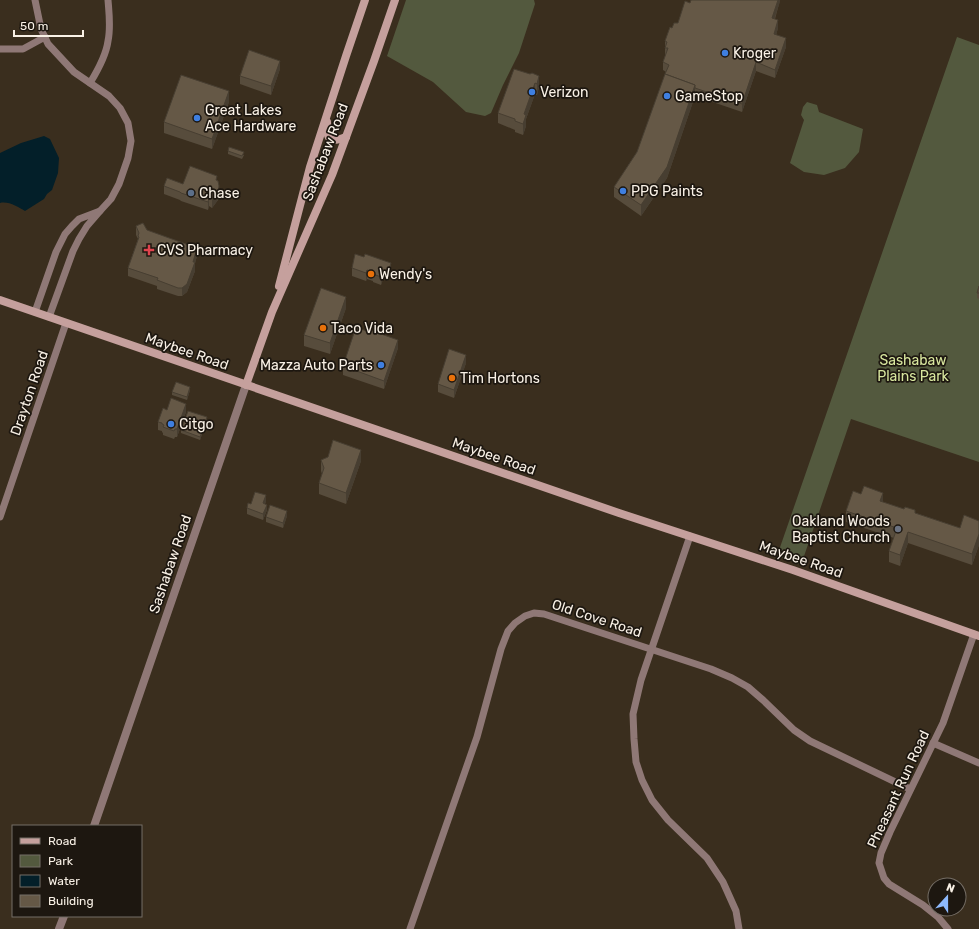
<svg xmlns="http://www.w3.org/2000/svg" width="979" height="929" viewBox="0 0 979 929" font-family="Rubik,sans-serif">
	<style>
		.green { fill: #53593e }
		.water { fill: #031f29 }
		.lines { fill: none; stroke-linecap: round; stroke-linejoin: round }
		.minor { stroke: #8f7876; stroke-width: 7 }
		.tertiary { stroke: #8f7876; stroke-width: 8 }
		.secondary { stroke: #c5a09d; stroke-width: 8 }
		.wall { fill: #574c3c }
		.shaded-wall { fill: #473e31 }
		.building { fill: #655846; stroke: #473e31 }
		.shop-dot { fill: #3f7fe0; stroke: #1d1710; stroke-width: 1.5 }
		.service-dot { fill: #5c6f8a; stroke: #1d1710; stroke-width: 1.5 }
		.health-dot { fill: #e0444e; stroke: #1d1710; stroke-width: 1.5 }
		.food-dot { fill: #e8710a; stroke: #1d1710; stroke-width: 1.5 }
		.worship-dot { fill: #6b7280; stroke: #1d1710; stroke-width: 1.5 }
		.labels { text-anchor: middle; stroke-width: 3.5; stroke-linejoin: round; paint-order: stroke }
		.poi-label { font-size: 14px; fill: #f9f1e6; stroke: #1d1710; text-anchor: start }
		.street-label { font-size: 14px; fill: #f9f1e6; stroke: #1d1710 }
		.park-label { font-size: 14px; fill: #d8e69e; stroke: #1d1710 }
	</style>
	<rect width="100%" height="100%" fill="#3a2e1e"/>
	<g class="green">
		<path d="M406,0H534L535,4L519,53L503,85L491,113L485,116L466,112L433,82L387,56Z"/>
		<path d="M957,37L979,45V462L851,419L801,565L777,556Z"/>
		<path d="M807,102L817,105L819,112L863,129L859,152L845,168L824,175L804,172L790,163L804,120L801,115L803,107Z"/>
	</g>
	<path class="water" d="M44,136L50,139L59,158L58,173L52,190L47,194L44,199L25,211C18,207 9,201 0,203V153L21,143Z"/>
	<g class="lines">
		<g class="minor">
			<path d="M35,0L41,29L48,44L74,72L109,96L120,108L128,123L131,141L128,158L119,184L111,199L100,211"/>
			<path d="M0,49H23L45,37"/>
			<path d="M90,83C98,70 106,56 108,41C111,27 109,13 108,0"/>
			<path d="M35,312L56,252L65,234L72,226L79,219L100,211L87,226L79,239L73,251L49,317"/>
			<path d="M0,517L66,323"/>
			<path d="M690,536L641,680L633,714L634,739L636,762L642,780L652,800L668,820L707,858L723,882L736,911L739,929"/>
			<path d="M933,743L979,763"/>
			<path d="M410,929L477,737L501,649L508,631L515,623L525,616L534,613L544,614L711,669L732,678L748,687L763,700L794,730L810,741L910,789"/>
			<path d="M948,929L938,917L923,905L889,884L884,878L879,863L881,853L890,832L943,723L974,634"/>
		</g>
		<g class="tertiary">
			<path d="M94,826L155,649L246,385"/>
			<path d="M59,929L64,916"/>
		</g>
		<g class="secondary">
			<path d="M327,122C327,139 328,144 346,137"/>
			<path d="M279,286L310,167L346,56L365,0"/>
			<path d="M0,300L619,513L793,570L979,636"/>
			<path d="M246,385L272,312L332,175L374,61L395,0"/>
		</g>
	</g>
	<g class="wall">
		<path d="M780,0L775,19L778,28L776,35L786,47L775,78L756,71L742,112L695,96L667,178L641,216L614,197V187L637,152L666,72L663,70V62L665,56V41L678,23L690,3Z"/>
		<path d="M280,69L271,95L240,84V76Z"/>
		<path d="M530,74L539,87L537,95L535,94L526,119V126L523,135L515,132V130L498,123V113Z"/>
		<path d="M229,102L212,149L164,133V122Z"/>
		<path d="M228,151L244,155L242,159L228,154Z"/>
		<path d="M217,180L219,194L218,200L212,208L209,206L208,210L181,201L180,200L164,194V186Z"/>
		<path d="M136,226L147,230L197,256L195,263V271L187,292L182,296H178L157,289V286L128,276V268L138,239L136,235Z"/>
		<path d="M352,268L391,271L388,281L383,279L381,285L373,282V281L367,279L366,281L352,276Z"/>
		<path d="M979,286V299L977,298V293Z"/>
		<path d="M346,308L330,354L304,346V335Z"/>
		<path d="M369,332L398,348L384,389L343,375V366Z"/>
		<path d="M466,363L454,398L438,392V384Z"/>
		<path d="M190,390L187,400L172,395V392Z"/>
		<path d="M167,410L186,412L177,437H175L174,439L163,435V433L162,432V431L158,430V422Z"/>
		<path d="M207,420L200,440L181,433V430Z"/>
		<path d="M321,460L361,461L346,504L319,494V483L322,474L321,471Z"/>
		<path d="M266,501L265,504L267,510L263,520L247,514V508L251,504Z"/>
		<path d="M883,502L960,528L979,521V545L972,565L908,543L900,566L889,562V551L894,538L846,522V511Z"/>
		<path d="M287,516L283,528L266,522V517Z"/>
	</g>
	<g class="shaded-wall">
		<path d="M778,0H780V2L772,26V18Z"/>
		<path d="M778,20V28L774,43V34Z"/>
		<path d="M786,38V47L775,78V70Z"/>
		<path d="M280,61V69L271,95V86Z"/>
		<path d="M756,62V71L742,112V104Z"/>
		<path d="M539,76V87L537,95V84Z"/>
		<path d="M535,83V94L526,119V126L523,135V124L524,114Z"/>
		<path d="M695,85V96L667,178L641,216V205Z"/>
		<path d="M229,91V102L212,149V139Z"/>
		<path d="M219,186V194L218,200L212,208V199Z"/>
		<path d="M209,198V206L208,210V202Z"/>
		<path d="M197,248V256L195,263V271L187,292L182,296V288L193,262Z"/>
		<path d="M391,263V271L388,281V272Z"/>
		<path d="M367,270V279L366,281V273Z"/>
		<path d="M383,271V279L381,285V277Z"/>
		<path d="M346,297V308L330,354V343Z"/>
		<path d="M398,340V348L384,389V381Z"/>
		<path d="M466,355V363L454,398V390Z"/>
		<path d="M190,387V390L187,400V397Z"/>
		<path d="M186,404V412L177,437V429Z"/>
		<path d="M207,417V420L200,440V437Z"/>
		<path d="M361,450V461L346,504V493Z"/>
		<path d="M883,493V504L880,501Z"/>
		<path d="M266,495V501L263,509V503Z"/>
		<path d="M267,505V510L263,520V514Z"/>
		<path d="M287,511V516L283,528V523Z"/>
		<path d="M908,532V543L900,566V555Z"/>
		<path d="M979,534V545L972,565V554Z"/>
	</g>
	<g class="building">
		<path d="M691,0H778L772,18L778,20L774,34L786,38L775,70L756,62L742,104L695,88V85L665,74L669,65L663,62L668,48H665L667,42L665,41L670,27L672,28L674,23H678L685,1L690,3Z"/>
		<path d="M249,50L280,61L271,86L240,76Z"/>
		<path d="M514,69L530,74L532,73L539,76L537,84L535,83L524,114L526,115L523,124L515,121V119L498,113Z"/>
		<path d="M665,74L695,85L667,167L641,205L614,187L637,152Z"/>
		<path d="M181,75L229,91L212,139L164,122Z"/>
		<path d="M229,147L244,152L242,156L228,151Z"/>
		<path d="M190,166L217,176L216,180L218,181L219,186L218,192L212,199L209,198L208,202L181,193L180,192L164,186L167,178L183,184Z"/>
		<path d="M143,223L147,230L197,248L193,262H195L187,284L182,288H178L157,280L158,278L128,268L139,237L138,236L139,233L136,226Z"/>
		<path d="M355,254L364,257L365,254L391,263L388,272L383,271L381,277L373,274V272L367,270L366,273L352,268Z"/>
		<path d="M979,286V293H977Z"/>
		<path d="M321,288L346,297L330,343L304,335Z"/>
		<path d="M356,327L369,332L370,330L398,340L384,381L343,366Z"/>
		<path d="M449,349L466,355L454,390L438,384Z"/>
		<path d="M176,382L190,387L187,397L172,392Z"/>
		<path d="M171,398L186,404L177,429H175L174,431L163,427L164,425L162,424V423L158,422L163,408L167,410Z"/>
		<path d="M188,411L207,417L200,437L181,430Z"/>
		<path d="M333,440L361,450L346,493L319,483L324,468L321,460L328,457Z"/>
		<path d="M864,486L883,493L880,501L904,509L905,507L915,510V513L960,528L964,515L979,521V534L972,554L908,532L900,555L889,551L897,528L846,511L853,491L861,494Z"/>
		<path d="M255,492L266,495L263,503L267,505L263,514L247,508L248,503L251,504Z"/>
		<path d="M270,505L287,511L283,523L266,517Z"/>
	</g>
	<g class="shop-dot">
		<circle cx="725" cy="53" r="4"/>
		<circle cx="532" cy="92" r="4"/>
		<circle cx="667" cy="96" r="4"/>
		<circle cx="197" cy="118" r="4"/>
		<circle cx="623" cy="191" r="4"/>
		<circle cx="381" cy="365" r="4"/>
		<circle cx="171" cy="424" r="4"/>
	</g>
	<circle class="service-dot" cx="191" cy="193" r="4"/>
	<path class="health-dot" d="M147 244h4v4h4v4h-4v4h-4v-4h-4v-4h4z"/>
	<g class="food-dot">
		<circle cx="371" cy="274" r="4"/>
		<circle cx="323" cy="328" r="4"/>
		<circle cx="452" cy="378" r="4"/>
	</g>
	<circle class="worship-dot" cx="898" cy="529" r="4"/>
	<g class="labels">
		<g class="poi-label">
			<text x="733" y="58">Kroger</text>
			<text x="540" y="97">Verizon</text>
			<text x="675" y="101">GameStop</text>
			<text x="205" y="115">Great Lakes<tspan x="205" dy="16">Ace Hardware</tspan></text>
			<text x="631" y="196">PPG Paints</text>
			<text x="199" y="198">Chase</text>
			<text x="157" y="255">CVS Pharmacy</text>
			<text x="379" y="279">Wendy's</text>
			<text x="331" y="333">Taco Vida</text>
			<text x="373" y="370" text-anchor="end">Mazza Auto Parts</text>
			<text x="460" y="383">Tim Hortons</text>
			<text x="179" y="429">Citgo</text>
			<text x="890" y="526" text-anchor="end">Oakland Woods<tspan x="890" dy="16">Baptist Church</tspan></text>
		</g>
		<g class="street-label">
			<text transform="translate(325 152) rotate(-69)" y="5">Sashabaw Road</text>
			<text transform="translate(187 351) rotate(19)" y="5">Maybee Road</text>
			<text transform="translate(29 393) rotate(-71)" y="5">Drayton Road</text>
			<text transform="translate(494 456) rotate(19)" y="5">Maybee Road</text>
			<text transform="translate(801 559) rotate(19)" y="5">Maybee Road</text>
			<text transform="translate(170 564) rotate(-71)" y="5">Sashabaw Road</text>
			<text transform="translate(597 618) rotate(18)" y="5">Old Cove Road</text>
			<text transform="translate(898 789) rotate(-65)" y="5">Pheasant Run Road</text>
		</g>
		<g class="park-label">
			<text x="913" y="365">Sashabaw<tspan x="913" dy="16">Plains Park</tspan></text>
		</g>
	</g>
	<rect x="12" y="825" width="130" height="92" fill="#1d1710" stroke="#756e66"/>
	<rect x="20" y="838" width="20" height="6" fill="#c5a09d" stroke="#756e66"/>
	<text x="48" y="845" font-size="12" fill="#f9f1e6">Road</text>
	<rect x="20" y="855" width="20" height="12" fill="#53593e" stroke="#756e66"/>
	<text x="48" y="865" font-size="12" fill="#f9f1e6">Park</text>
	<rect x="20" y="875" width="20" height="12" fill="#031f29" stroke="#756e66"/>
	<text x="48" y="885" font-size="12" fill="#f9f1e6">Water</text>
	<rect x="20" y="895" width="20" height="12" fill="#655846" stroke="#756e66"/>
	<text x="48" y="905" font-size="12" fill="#f9f1e6">Building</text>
	<g transform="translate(947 897) rotate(21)"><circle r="19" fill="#1d1710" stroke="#756e66"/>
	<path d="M0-3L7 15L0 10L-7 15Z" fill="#8db9fc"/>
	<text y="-6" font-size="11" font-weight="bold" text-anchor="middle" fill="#f9f1e6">N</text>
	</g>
	<path d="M14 30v6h69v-6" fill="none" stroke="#f9f1e6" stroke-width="2"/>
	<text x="20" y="30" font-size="12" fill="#f9f1e6" stroke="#1d1710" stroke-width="3" paint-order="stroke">50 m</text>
</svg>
